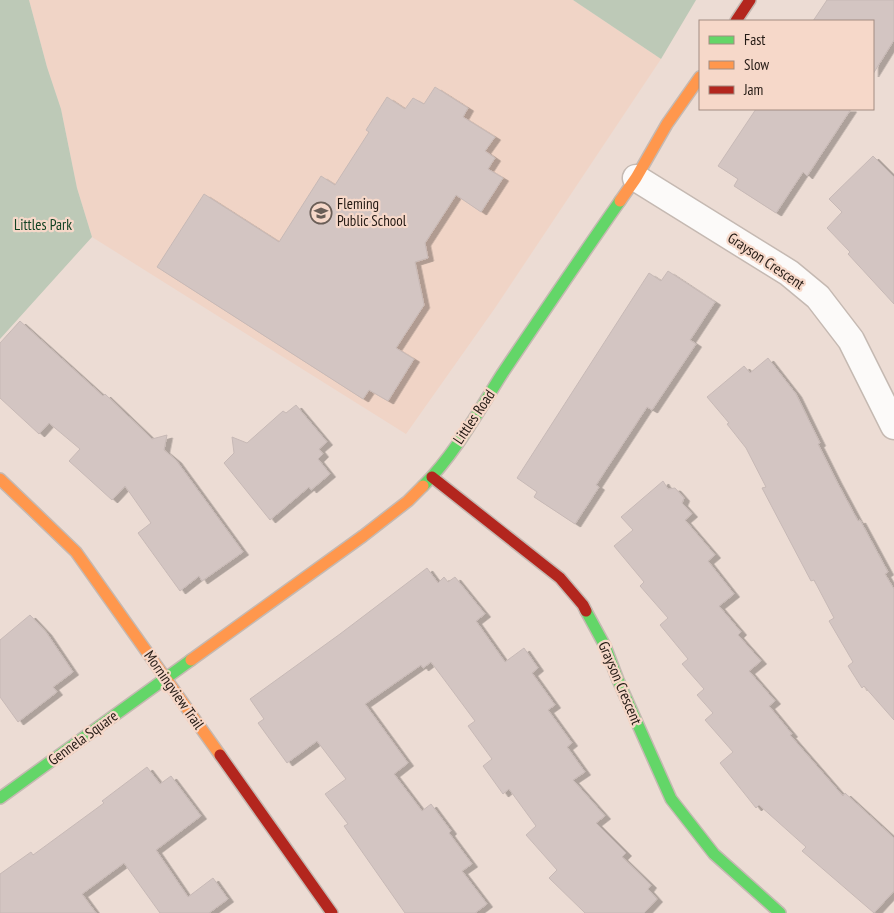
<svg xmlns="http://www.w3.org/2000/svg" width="894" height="913" viewBox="0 0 894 913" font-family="'PT Sans Narrow',sans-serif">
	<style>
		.built { fill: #f0d4c6 }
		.green { fill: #bdc9b7 }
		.building { fill: #d3c5c2; stroke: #c7b9b6; filter: url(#shadow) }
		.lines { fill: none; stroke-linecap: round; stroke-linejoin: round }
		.street-casing { stroke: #c5b9b2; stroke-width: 29 }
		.fast-casing { stroke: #c5b9b2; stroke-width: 14 }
		.slow-casing { stroke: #c5b9b2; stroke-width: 14 }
		.jam-casing { stroke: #c5b9b2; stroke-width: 14 }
		.street { stroke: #fcfaf9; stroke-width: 26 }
		.fast { stroke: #63d668; stroke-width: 11 }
		.slow { stroke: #ff974d; stroke-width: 11 }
		.jam { stroke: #b3261e; stroke-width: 11 }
		.labels { text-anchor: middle; stroke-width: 4.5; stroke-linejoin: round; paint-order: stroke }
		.poi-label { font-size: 15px; fill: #241a14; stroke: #f6d8c9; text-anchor: start }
		.park-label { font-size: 15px; fill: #134324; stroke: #f6d8c9 }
		.street-label { font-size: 15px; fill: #241a14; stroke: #f6d8c9 }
	</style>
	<defs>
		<filter id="shadow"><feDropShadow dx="5.5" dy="3" stdDeviation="0" flood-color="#0004"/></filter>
	</defs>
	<rect width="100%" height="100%" fill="#ecdcd4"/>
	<path class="built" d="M29,0H573L661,59L495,308L406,434L92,237L77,188L61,109L47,67Z"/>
	<g class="green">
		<path d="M0,0H29L47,67L61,109L77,188L92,237L0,339Z"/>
		<path d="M573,0H696L661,59Z"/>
	</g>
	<g class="building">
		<path d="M827,0H894V40L873,74V21H813Z"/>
		<path d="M435,87L468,108L463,117L495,137L485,151L495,158L488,169L503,178L481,212L456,195L425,243L428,258L415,262L424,305L396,348L414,359L388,401L369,390L363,399L157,267L204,194L279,242L321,176L335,185L369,132L366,130L387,97L405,109L413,98L424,104Z"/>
		<path d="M756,109H851L807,176L803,172L776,213L734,186L738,179L718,166Z"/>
		<path d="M873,156L894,177V304L848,254L850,252L827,228L842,212L829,199Z"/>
		<path d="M668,271L715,302L690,340L696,344L652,410L647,407L596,485L599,487L575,524L534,497L537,492L517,478L649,273L661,281Z"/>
		<path d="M20,321L103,396L105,394L152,439L167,435L164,450L176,460L243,552L202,581L199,576L180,591L138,533L151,523L125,486L112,500L69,461L80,449L49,423L39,434L0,398V343Z"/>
		<path d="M768,358L796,394L820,443L818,444L836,480L858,521L860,520L888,572L885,574L894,589V720L864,686L862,688L848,666L853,662L829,621L834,618L814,580L811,581L762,488L766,487L746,448L727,424L729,423L707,397L744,366L750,373Z"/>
		<path d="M296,405L327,442L319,449L323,454L318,459L330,474L311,490L309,487L270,520L224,463L234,453L232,437L247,443L283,411L286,413Z"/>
		<path d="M663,481L668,489L675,488L684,498L682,503L692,514L685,520L715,555L708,561L734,594L719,606L741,632L738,635L761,661L749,671L775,701L769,706L792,734L790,735L843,796L845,793L894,838V891L874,913L802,851L806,847L759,805L756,808L720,763L733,752L705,720L713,713L697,695L704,689L682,664L688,659L660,625L668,618L640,586L644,582L614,546L633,530L621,517Z"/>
		<path d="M427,568L438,583L444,577L448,582L455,577L485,614L476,621L505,662L524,648L538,668L532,673L555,705L548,710L572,743L567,747L585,772L573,780L605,816L596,823L626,853L622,857L651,885L648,889L657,899L644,913H585L549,878L557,870L526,835L536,826L509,789L503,794L483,766L492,759L468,726L475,721L431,662L423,668L421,665L365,704L408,763L394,774L422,811L431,804L451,831L449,833L472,864L462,871L487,904L475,913H405L344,826L348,824L325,794L346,779L317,741L287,763L258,723L264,719L250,699L340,634Z"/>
		<path d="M30,615L46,632L73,672L53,687L57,692L18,722L0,697V640Z"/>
		<path d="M147,767L160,784L171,776L201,816L156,850L188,897L213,878L228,899L209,913H160L124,863L82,894L96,913H0V874L31,852L33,855L104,803L102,801Z"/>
	</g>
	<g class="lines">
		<g class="street-casing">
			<path id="street" d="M636,178L789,273L818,297L851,340L894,426"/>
		</g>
		<g class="fast-casing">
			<g id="fast">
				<path d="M423,486C455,454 478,412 502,374C541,316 580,258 620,201"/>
				<path d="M586,611L605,646L618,680L671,799L714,854L780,913"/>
				<path d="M0,798L191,660"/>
			</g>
		</g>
		<g class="slow-casing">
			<g id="slow">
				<path d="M620,201L636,178L667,124L700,77"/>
				<path d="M0,479L76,552L220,755"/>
				<path d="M191,660L363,536L408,501L423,486"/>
			</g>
		</g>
		<g class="jam-casing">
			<g id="jam">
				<path d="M736,21L750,0"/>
				<path d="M432,477L560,578L583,605L586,611"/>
				<path d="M220,755L332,913"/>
			</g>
		</g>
		<use href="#street" class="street"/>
		<use href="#fast" class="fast"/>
		<use href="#slow" class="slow"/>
		<use href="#jam" class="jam"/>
	</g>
	<defs>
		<g id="school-ring" transform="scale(1.125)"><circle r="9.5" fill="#f6d8c9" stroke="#6a5e57" stroke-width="1.5"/><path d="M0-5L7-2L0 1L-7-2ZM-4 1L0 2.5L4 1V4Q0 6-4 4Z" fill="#6a5e57"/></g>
	</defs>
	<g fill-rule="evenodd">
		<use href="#school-ring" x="321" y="213"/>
	</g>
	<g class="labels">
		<g class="poi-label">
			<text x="337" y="209">Fleming<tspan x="337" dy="17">Public School</tspan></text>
		</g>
		<g class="park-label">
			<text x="43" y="230">Littles Park</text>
		</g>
		<g class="street-label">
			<text transform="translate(766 261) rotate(34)" y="5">Grayson Crescent</text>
			<text transform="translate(474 417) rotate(-56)" y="5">Littles Road</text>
			<text transform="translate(620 683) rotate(67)" y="5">Grayson Crescent</text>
			<text transform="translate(174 690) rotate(55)" y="5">Morningview Trail</text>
			<text transform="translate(83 738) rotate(-36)" y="5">Gennela Square</text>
		</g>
	</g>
	<rect x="699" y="20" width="175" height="90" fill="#f6d8c9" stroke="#a28c81"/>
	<rect x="709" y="36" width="25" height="8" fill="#63d668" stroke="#a28c81"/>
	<text x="744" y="45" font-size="15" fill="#241a14">Fast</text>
	<rect x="709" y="61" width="25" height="8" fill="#ff974d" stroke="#a28c81"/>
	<text x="744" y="70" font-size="15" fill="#241a14">Slow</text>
	<rect x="709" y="86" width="25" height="8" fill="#b3261e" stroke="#a28c81"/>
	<text x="744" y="95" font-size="15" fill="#241a14">Jam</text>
</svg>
